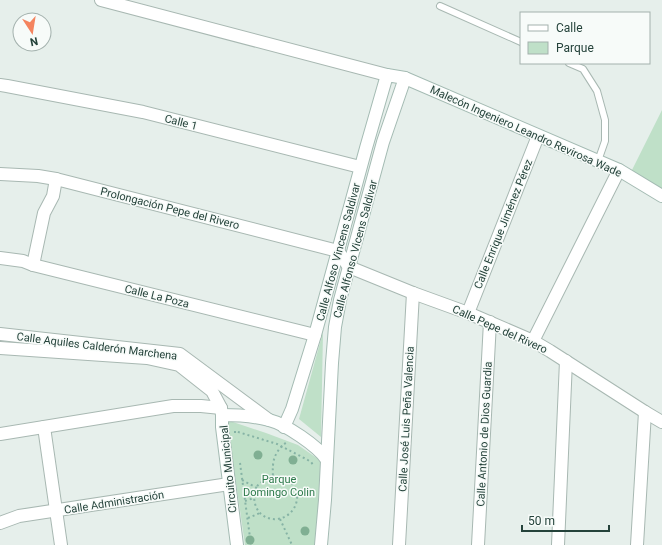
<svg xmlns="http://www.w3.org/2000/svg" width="662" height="545" viewBox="0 0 662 545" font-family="Roboto,sans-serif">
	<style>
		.park { fill: #bfe0c8 }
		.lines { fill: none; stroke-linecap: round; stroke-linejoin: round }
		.service-casing { stroke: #a8b8b2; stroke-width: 8 }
		.minor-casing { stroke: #a8b8b2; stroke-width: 14 }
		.tertiary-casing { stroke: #a8b8b2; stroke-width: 14 }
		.secondary-casing { stroke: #a4bbb3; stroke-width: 14 }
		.path { stroke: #86b3a5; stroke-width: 2; stroke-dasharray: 2 3; stroke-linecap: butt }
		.service { stroke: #fff; stroke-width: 6 }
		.minor { stroke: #fff; stroke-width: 12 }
		.tertiary { stroke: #fff; stroke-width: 12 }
		.secondary { stroke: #fff; stroke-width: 12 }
		.tree { fill: #80af93 }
		.labels { text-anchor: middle; stroke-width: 3; stroke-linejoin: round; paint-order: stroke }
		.street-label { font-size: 11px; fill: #24423a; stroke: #f7fbf9 }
		.park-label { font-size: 11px; fill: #2d7a4b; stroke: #f7fbf9 }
	</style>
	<rect width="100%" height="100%" fill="#e6efeb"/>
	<g class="park">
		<path d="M662,110V196L629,176Z"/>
		<path d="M323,332L321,437L299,419Z"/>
		<path d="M227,420L266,433L298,445L321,461L319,545H245Z"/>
	</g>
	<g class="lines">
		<g class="service-casing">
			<g id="service">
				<path d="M440,6L521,42"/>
				<path d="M569,63L583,69L597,91L605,120V141L598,161"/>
			</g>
		</g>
		<g class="minor-casing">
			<g id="minor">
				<path d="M101,0L387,75"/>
				<path d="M0,85L7,86L143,112L360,167"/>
				<path d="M0,174L38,176L56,179L338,251L349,267L413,293L468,313L533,341L550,351L645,412L662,422"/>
				<path d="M0,258L23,261L33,265L315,335"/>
				<path d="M33,265L44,213L53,196L56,179"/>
				<path d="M468,313L538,136"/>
				<path d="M533,341L619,170"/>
				<path d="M44,427L61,545"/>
				<path d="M0,434L173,406H201L221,408"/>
				<path d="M0,523L19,516L229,484"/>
				<path d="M399,545L413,293"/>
				<path d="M478,545L490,322"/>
				<path d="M558,545L566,361"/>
				<path d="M637,545L645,412"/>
			</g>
		</g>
		<g class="tertiary-casing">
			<g id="tertiary">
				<path d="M0,334L180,354L269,420"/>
				<path d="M0,348L147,358L179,365L212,391L221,408L222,415"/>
			</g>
		</g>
		<g class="secondary-casing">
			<g id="secondary">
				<path d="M284,427L292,409L315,335L366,148L387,75L405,78L619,170L662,196"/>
				<path d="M237,545L222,427V415C238,415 254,416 269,420C285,424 318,446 327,460"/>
				<path d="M321,545L325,500L332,363L335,327L340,300L383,142L405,78"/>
			</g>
		</g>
		<g class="path">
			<path d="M235,433V431L277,444L306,459L311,462L314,466"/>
			<path d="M240,463L251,545"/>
			<path d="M273,477C306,476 303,516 277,519C271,520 264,517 260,513C253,506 252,491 259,484C263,481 268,479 273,477C272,460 274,452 288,441"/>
			<path d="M242,480L257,488"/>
			<path d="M245,501L254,498"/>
			<path d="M248,518L260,513"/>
			<path d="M280,519L292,545"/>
		</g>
		<use href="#service" class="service"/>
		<use href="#minor" class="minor"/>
		<use href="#tertiary" class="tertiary"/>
		<use href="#secondary" class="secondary"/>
	</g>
	<g class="tree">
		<circle cx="258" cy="455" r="4.5"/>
		<circle cx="293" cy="460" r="4.5"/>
		<circle cx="305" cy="531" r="4.5"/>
		<circle cx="250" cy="540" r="4.5"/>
	</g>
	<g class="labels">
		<g class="street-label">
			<text transform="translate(181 122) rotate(14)" y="4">Calle 1</text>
			<text transform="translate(526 131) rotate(24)" y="4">Malecón Ingeniero Leandro Revirosa Wade</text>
			<text transform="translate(170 208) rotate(14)" y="4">Prolongación Pepe del Rivero</text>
			<text transform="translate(503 224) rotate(-68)" y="4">Calle Enrique Jiménez Pérez</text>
			<text transform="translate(355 249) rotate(-75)" y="4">Calle Alfonso Vicens Saldivar</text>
			<text transform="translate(338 252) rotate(-75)" y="4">Calle Alfoso Vincens Saldivar</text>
			<text transform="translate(157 296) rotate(14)" y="4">Calle La Poza</text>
			<text transform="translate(500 329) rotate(24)" y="4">Calle Pepe del Rivero</text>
			<text transform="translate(97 346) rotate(7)" y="4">Calle Aquiles Calderón Marchena</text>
			<text transform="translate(406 419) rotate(-87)" y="4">Calle José Luis Peña Valencia</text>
			<text transform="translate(484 434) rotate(-87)" y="4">Calle Antonio de Dios Guardia</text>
			<text transform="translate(228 469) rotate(-96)" y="4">Circuito Municipal</text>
			<text transform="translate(114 502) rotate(-9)" y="4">Calle Administración</text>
		</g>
		<g class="park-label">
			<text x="279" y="483">Parque<tspan x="279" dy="13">Domingo Colin</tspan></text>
		</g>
	</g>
	<rect x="520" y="12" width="130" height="52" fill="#f7fbf9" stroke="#a3b1ad"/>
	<rect x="528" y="25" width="20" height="6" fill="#ffffff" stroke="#a3b1ad"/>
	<text x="556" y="32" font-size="12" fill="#24423a">Calle</text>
	<rect x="528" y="42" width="20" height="12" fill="#bfe0c8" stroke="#a3b1ad"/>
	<text x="556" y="52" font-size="12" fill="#24423a">Parque</text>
	<g transform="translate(32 32) rotate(168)"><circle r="19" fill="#f7fbf9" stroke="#a3b1ad"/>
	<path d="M0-3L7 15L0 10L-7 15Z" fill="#f4845f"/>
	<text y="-6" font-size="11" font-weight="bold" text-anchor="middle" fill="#24423a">N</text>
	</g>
	<path d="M522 525v6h87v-6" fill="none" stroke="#24423a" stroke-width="2"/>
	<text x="528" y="525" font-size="12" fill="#24423a" stroke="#f7fbf9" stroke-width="3" paint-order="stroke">50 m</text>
</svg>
